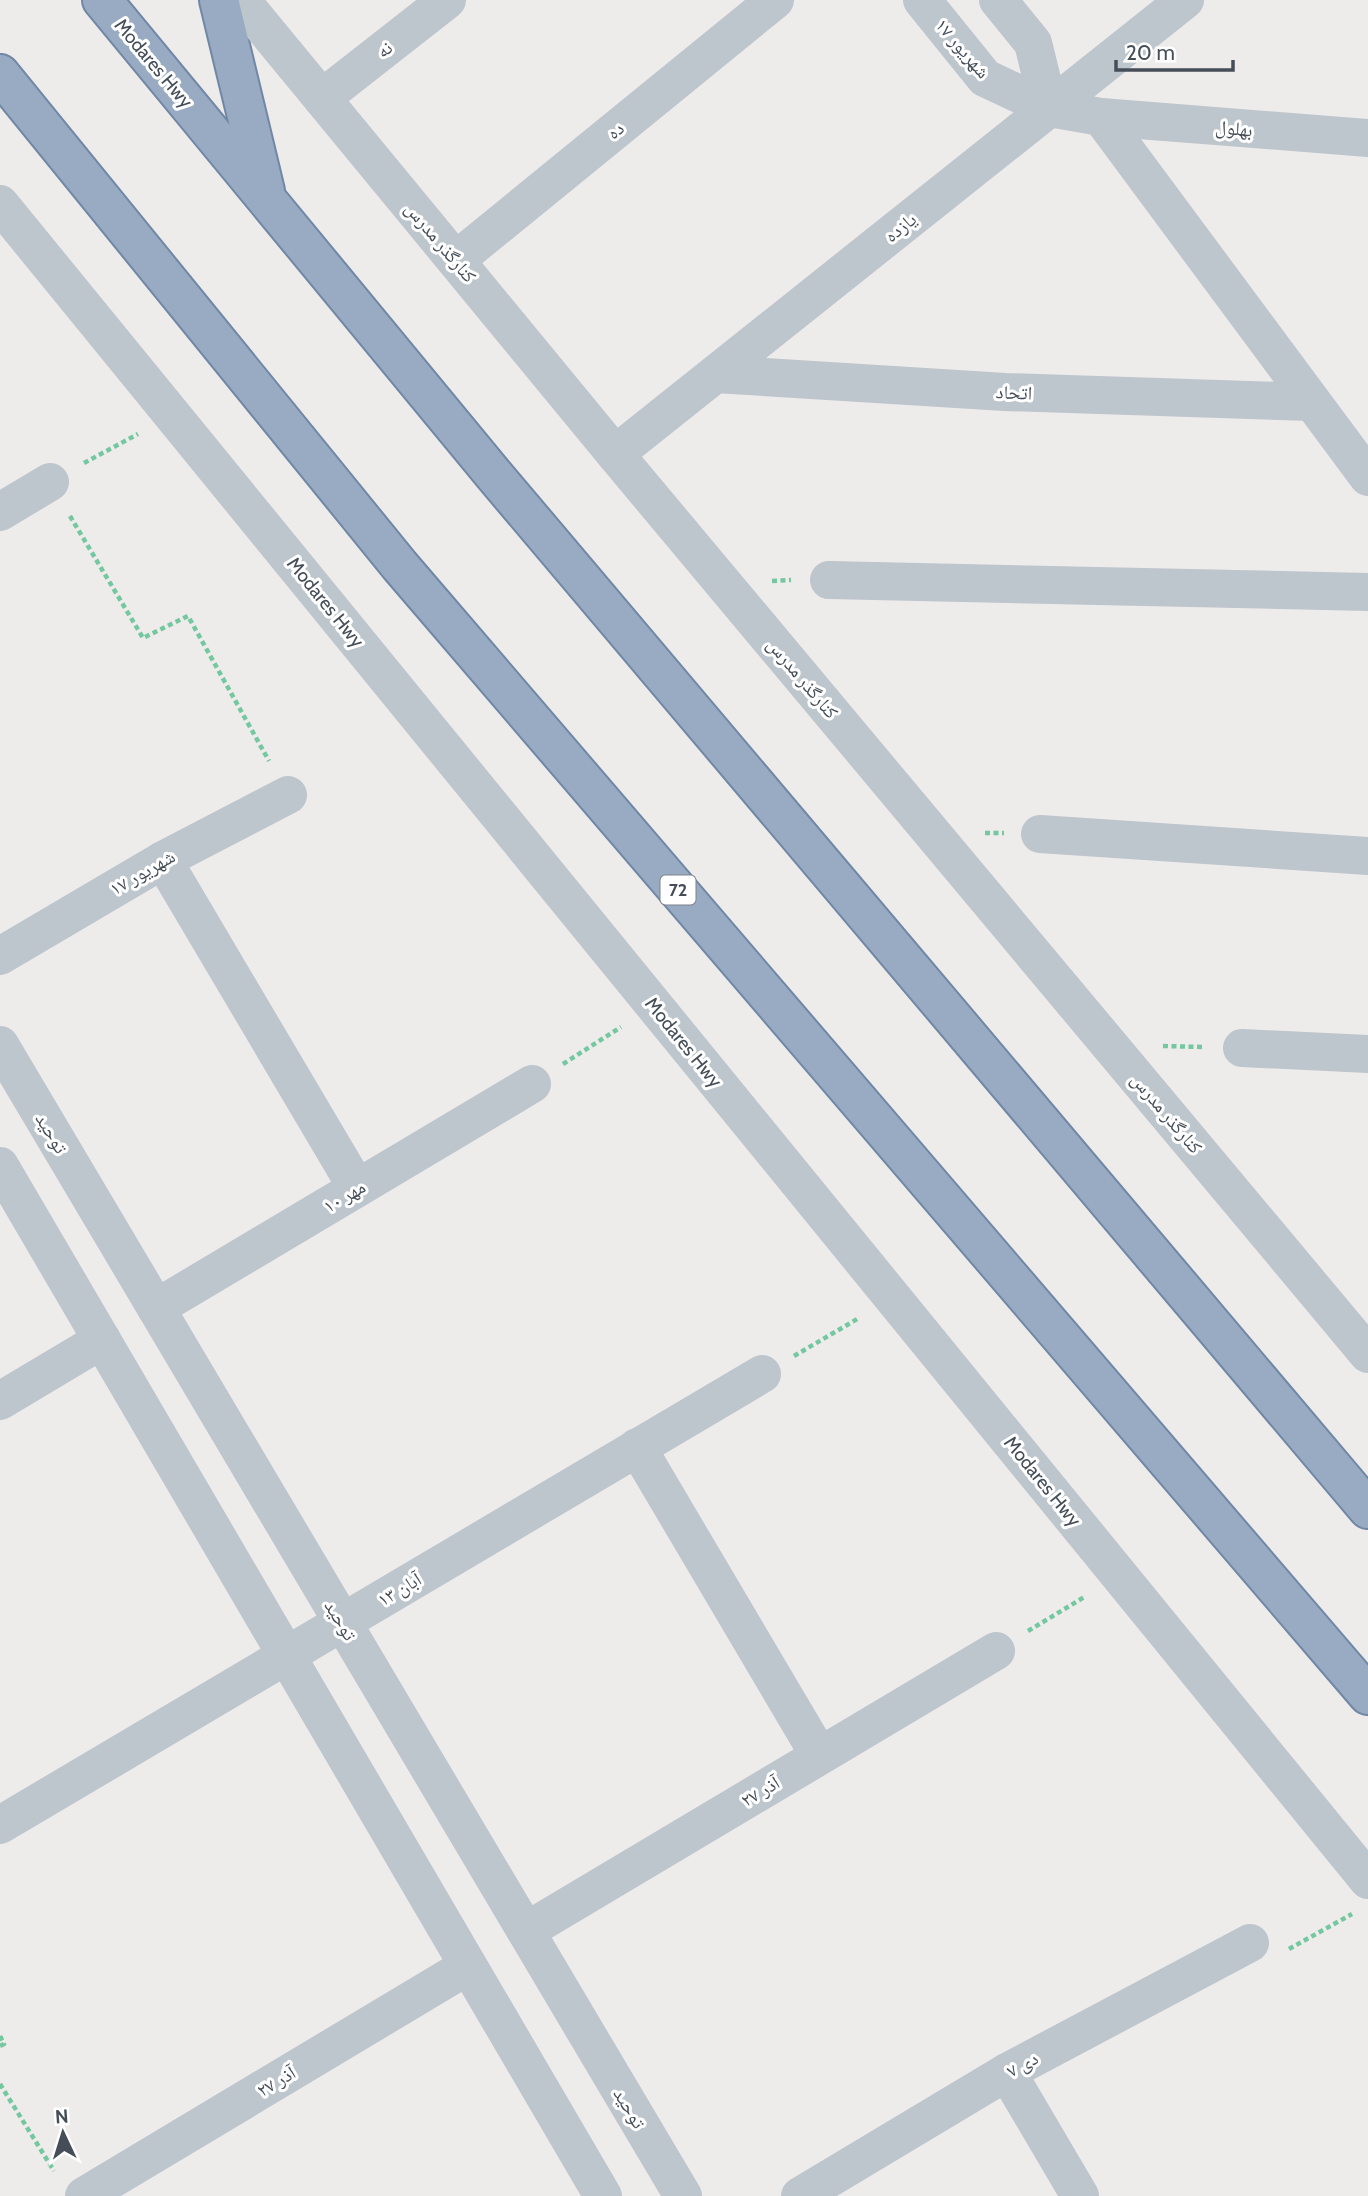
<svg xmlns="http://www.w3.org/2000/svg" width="1368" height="2196" viewBox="0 0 1368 2196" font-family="Cabin,'Noto Naskh Arabic',sans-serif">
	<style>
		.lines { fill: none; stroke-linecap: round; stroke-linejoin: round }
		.trunk-casing { stroke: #7087a5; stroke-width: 42 }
		.path { stroke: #73c8a0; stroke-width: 4.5; stroke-dasharray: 5 3.5; stroke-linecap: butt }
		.minor { stroke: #bdc5cd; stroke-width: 38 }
		.tertiary { stroke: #bdc5cd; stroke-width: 38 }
		.trunk { stroke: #98abc2; stroke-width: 38 }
		.labels { text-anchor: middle; stroke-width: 6; stroke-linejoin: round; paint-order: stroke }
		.shield { fill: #fff; stroke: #7d838a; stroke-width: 2 }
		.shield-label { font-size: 18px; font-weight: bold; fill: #454e58 }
		.street-label { font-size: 19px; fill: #454e58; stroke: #fff }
	</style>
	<rect width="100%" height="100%" fill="#eeebeb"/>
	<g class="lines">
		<g class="trunk-casing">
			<g id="trunk">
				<path d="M102,0L494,475L1368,1509"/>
				<path d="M219,0L265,191"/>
				<path d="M0,74L400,566L1368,1695"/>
			</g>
		</g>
		<g class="path">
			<path d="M84,463L138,434"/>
			<path d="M70,516L143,638L188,616L269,761"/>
			<path d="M772,581L791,580"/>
			<path d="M985,833H1004"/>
			<path d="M1163,1046L1203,1047"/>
			<path d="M563,1064L621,1027"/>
			<path d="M794,1356L859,1318"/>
			<path d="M1028,1631L1086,1596"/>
			<path d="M1289,1949L1352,1914"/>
			<path d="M0,2036L4,2044L0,2046"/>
			<path d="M0,2084L54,2171"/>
		</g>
		<g class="minor">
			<path d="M922,0L985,78L1049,108L1101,117L1368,138"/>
			<path d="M998,0L1033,43L1049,108"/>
			<path d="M322,98L447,0"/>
			<path d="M1101,117L1368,477"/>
			<path d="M456,260L775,0"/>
			<path d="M716,374L1005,392L1312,402"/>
			<path d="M615,454L1185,0"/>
			<path d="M0,512L50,482"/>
			<path d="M829,580L1368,592"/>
			<path d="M1040,834L1368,856"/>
			<path d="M163,860L357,1188"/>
			<path d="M0,956L163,860L288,795"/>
			<path d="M0,1045L683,2196"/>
			<path d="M1242,1048L1368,1054"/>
			<path d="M0,1166L603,2196"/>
			<path d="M156,1308L532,1084"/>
			<path d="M0,1401L102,1340"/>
			<path d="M637,1447L819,1755"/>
			<path d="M0,1825L762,1374"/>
			<path d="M526,1931L996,1651"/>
			<path d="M1007,2072L1080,2196"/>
			<path d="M84,2196L468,1966"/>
			<path d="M800,2196L1007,2072L1250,1943"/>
		</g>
		<g class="tertiary">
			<path d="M241,0L615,454L1368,1354"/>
			<path d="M0,204L1368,1880"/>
		</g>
		<use href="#trunk" class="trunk"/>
	</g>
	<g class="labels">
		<rect class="shield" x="660.5" y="875.5" width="35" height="29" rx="5"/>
		<g class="shield-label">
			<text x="678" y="896">72</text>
		</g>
		<g class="street-label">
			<text transform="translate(963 48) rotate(49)" y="7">۱۷ شهریور</text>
			<text transform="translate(384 49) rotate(-38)" y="7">نه</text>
			<text transform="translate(154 63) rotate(50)" y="7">Modares Hwy</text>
			<text transform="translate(1234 128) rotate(5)" y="7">بهلول</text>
			<text transform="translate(615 130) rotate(-39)" y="7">ده</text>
			<text transform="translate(900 227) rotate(-39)" y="7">یازده</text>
			<text transform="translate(441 242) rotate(50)" y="7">کنارگذر مدرس</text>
			<text transform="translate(1014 392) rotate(2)" y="7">اتحاد</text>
			<text transform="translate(326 602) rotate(51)" y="7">Modares Hwy</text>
			<text transform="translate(803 678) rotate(50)" y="7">کنارگذر مدرس</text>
			<text transform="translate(142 872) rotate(-30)" y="7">۱۷ شهریور</text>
			<text transform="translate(684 1042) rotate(51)" y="7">Modares Hwy</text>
			<text transform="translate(1167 1113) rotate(50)" y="7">کنارگذر مدرس</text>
			<text transform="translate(52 1133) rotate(59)" y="7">توحید</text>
			<text transform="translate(344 1196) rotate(-31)" y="7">۱۰ مهر</text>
			<text transform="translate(1043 1481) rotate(51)" y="7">Modares Hwy</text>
			<text transform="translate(399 1589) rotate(-31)" y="7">۱۳ آبان</text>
			<text transform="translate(341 1620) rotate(59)" y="7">توحید</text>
			<text transform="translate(760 1791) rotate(-31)" y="7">۲۷ آذر</text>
			<text transform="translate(1022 2064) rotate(-29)" y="7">۷ دی</text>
			<text transform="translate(276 2081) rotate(-31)" y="7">۲۷ آذر</text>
			<text transform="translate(630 2108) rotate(59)" y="7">توحید</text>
		</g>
	</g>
	<g transform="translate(63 2133) rotate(356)" stroke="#ffffff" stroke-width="5" paint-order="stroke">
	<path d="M0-5L12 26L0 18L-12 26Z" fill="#454e58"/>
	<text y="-10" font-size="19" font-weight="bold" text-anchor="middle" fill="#454e58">N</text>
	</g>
	<path d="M1116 60v10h117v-10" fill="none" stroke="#454e58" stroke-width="3.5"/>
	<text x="1126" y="60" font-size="21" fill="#454e58" stroke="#ffffff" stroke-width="5" paint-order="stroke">20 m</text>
</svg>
